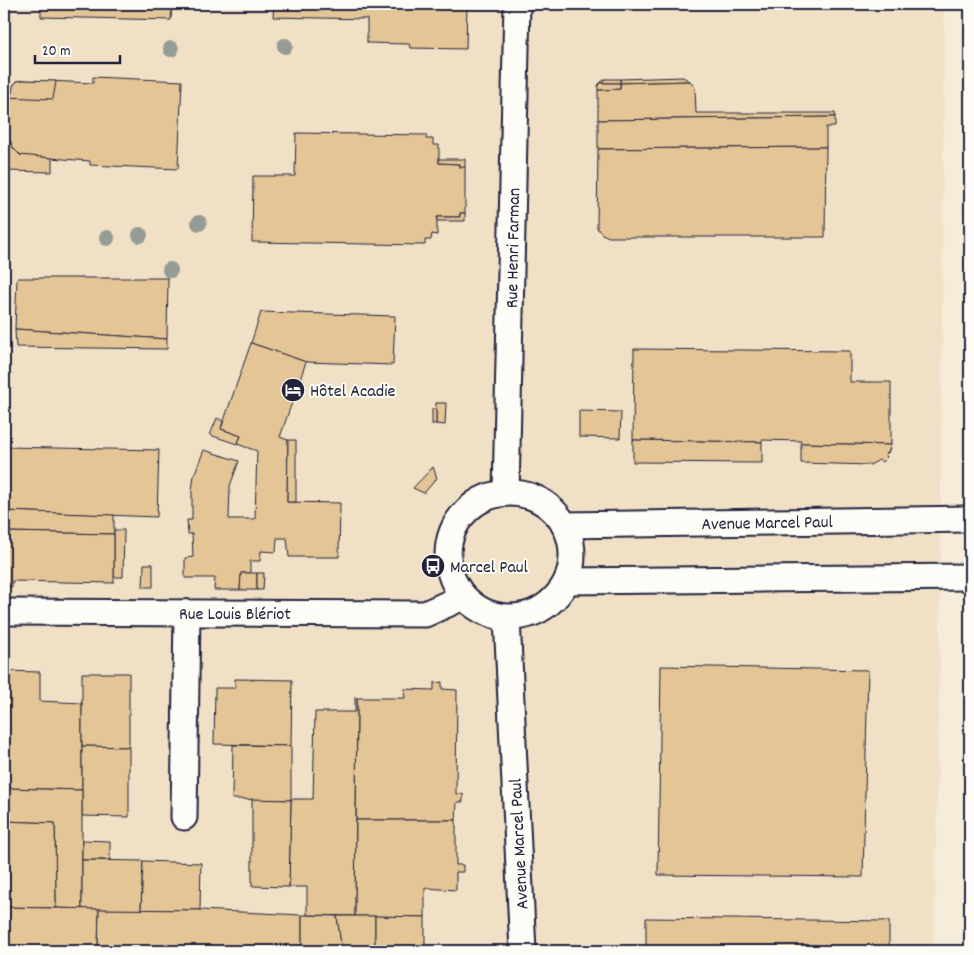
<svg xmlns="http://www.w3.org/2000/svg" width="974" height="955" viewBox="0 0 974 955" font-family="Dekko,sans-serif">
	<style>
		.built { fill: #f0e0c6 }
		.building { fill: #e3c596; stroke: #22223b }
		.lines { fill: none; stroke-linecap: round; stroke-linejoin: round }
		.minor-casing { stroke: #22223b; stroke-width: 29 }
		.minor { stroke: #fdfcf7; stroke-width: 25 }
		.tree { fill: #959c95 }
		.labels { text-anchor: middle; stroke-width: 4; stroke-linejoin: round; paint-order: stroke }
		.street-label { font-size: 18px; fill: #22223b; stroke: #fdfcf7 }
		.poi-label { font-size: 18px; fill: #22223b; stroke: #fdfcf7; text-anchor: start }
	</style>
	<rect width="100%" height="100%" fill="#f5ecda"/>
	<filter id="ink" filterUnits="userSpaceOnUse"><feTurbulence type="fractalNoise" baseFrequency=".02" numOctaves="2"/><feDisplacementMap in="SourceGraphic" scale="10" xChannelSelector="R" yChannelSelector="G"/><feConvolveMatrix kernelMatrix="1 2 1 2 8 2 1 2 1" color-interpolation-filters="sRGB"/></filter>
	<g filter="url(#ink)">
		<path class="built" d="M4,4H944L940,637L934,951H4Z"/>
		<g class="building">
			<path d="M41,4H172L171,20L41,17Z"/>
			<path d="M274,4H467L466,49L410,48L409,44L367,43V19L273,17Z"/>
			<path d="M93,77L182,81L178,169L90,165V161L23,156L15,151L11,144L10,140L4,139V92L12,93L13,86L17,81L24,80L93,83Z"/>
			<path d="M683,77L690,81L620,83V79Z"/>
			<path d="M605,79H620V83H600Z"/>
			<path d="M24,80L56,81L53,99L4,97L6,93H12L13,86L17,81Z"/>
			<path d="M690,81L695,88L696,113H835V117L598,120V90L620,89V83Z"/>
			<path d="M600,83H620V89L598,90V85Z"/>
			<path d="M835,117V127H826V147L598,149V120Z"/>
			<path d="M296,133L426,135V139H433V145H439V163L460,164V167H465V213H460V217H437V235L432,234L431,240H425V245L252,242L253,176H295Z"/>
			<path d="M5,139L10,140L13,148L20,155L52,158V172L6,171Z"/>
			<path d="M826,147L825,237H609L602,234L597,228L598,149Z"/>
			<path d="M439,159H465V167H460V164L439,163Z"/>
			<path d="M460,213H465V221H437V217H460Z"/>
			<path d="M17,278H168L167,339L15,329Z"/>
			<path d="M261,312L395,316L393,365L306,362L251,343Z"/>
			<path d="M15,329L167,339V349L16,347Z"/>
			<path d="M251,343L306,362L280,437L288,440L287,502L340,503L339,557H289L287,538H277L276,552L261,551L260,561H250V573H241L240,590H214L215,578H185V558L193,557L192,534H188L187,520H192V491L194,475L204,450L239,461L230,486L229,519H255L257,451L237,444L241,436L221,429Z"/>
			<path d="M634,349L850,351V382H891V445L801,443V441L762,440V442L633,440Z"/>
			<path d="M436,403H446L445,425L436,424Z"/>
			<rect x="432" y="409" width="4" height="15"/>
			<path d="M579,411L621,412L620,438L579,437Z"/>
			<path d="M217,418L223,421L221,429L241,436L237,444L210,435Z"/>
			<path d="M288,440H296V502H287Z"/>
			<path d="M633,440L762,442V463L633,462Z"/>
			<path d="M801,443L891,445L888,453L885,454L887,457L882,462L879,460L870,465L801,463Z"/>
			<path d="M4,447L159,450L157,517L4,511Z"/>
			<path d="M433,467L437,478L424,493L413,488Z"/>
			<path d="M4,511L114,515V534L4,532Z"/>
			<path d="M114,530H124L123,577H114Z"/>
			<path d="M4,532L114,534V583L12,581V587L4,586Z"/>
			<path d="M144,564H153V587H143Z"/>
			<path d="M241,573H257V590H240Z"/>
			<path d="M257,573H264L263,590H257Z"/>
			<path d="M661,666L868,670L863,877L658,875Z"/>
			<path d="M4,671L40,672V701L82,703V790L4,788Z"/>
			<path d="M82,673H129V747L82,746Z"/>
			<path d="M235,679L292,680L291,746L214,744L215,688H235Z"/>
			<path d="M442,682V689L457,690L456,794H463V802H457L456,820H356L357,698H405L404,689L434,690V683Z"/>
			<path d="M355,697L357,698L355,916L307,915V887H289L291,799H313L315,712H355Z"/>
			<path d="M233,745L291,746V800L232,799Z"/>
			<path d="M82,746L129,747V817L82,816Z"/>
			<path d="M4,788L82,790V909L56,908L55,823L4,821Z"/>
			<path d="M252,799L291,800L289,887L252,886Z"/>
			<path d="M356,820H456V865H463V872H456V890L425,888V917L355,916Z"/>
			<path d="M4,821L55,823L56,908L4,907Z"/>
			<path d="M82,840L110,841V860H82Z"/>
			<path d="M82,860L143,861L141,910L82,909Z"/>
			<path d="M143,861L201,863L200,910H141Z"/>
			<path d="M4,907L99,909L98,951H4Z"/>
			<path d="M99,909L200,910L302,915V951H98Z"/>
			<path d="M302,915L337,916L342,951H302Z"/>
			<path d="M337,916H375V951H342Z"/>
			<path d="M375,916L425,917V951H375Z"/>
			<path d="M646,918L889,921V951H646Z"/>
		</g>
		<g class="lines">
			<g class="minor-casing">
				<g id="minor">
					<path d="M506,493L517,4"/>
					<circle cx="510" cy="555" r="62"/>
					<path d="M564,525L970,519"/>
					<path d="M567,581L970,577"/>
					<path d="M4,612L425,614L463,597"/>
					<path d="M507,618L523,951"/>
					<path d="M184,817L187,613"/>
				</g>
			</g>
			<use href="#minor" class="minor"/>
		</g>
		<g class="tree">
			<circle cx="285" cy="46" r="8"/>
			<circle cx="171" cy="49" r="8"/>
			<circle cx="199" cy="223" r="8"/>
			<circle cx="140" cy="235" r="8"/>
			<circle cx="107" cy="238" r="8"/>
			<circle cx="170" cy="270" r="8"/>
		</g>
	</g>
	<defs>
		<g id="hotel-disc" transform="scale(1.25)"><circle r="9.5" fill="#22223b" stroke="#fdfcf7"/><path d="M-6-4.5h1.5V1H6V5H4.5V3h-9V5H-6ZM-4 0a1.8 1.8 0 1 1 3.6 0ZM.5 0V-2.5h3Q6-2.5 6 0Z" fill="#fff"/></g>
		<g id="bus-disc" transform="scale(1.25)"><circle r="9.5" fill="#22223b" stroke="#fdfcf7"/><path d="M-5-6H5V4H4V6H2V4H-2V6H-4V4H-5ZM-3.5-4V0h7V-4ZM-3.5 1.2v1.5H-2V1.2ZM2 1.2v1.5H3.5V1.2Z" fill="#fff"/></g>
	</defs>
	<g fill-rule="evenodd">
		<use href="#hotel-disc" x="293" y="390"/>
		<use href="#bus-disc" x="433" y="566"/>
	</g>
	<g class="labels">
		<g class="street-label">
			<text transform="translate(512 248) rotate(-89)" y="6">Rue Henri Farman</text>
			<text transform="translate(767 522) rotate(-1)" y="6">Avenue Marcel Paul</text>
			<text x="235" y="619">Rue Louis Blériot</text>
			<text transform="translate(518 844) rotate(-93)" y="6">Avenue Marcel Paul</text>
		</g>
		<g class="poi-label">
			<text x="310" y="396">Hôtel Acadie</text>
			<text x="450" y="572">Marcel Paul</text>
		</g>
	</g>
	<rect width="974" height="955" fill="none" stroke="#fdfcf7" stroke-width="20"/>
	<rect x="10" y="10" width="954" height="935" fill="none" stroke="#22223b" stroke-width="2" filter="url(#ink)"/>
	<path d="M35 55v8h85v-8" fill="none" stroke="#22223b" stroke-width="2.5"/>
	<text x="42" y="55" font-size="15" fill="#22223b" stroke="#fdfcf7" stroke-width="4" paint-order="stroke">20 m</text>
</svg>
